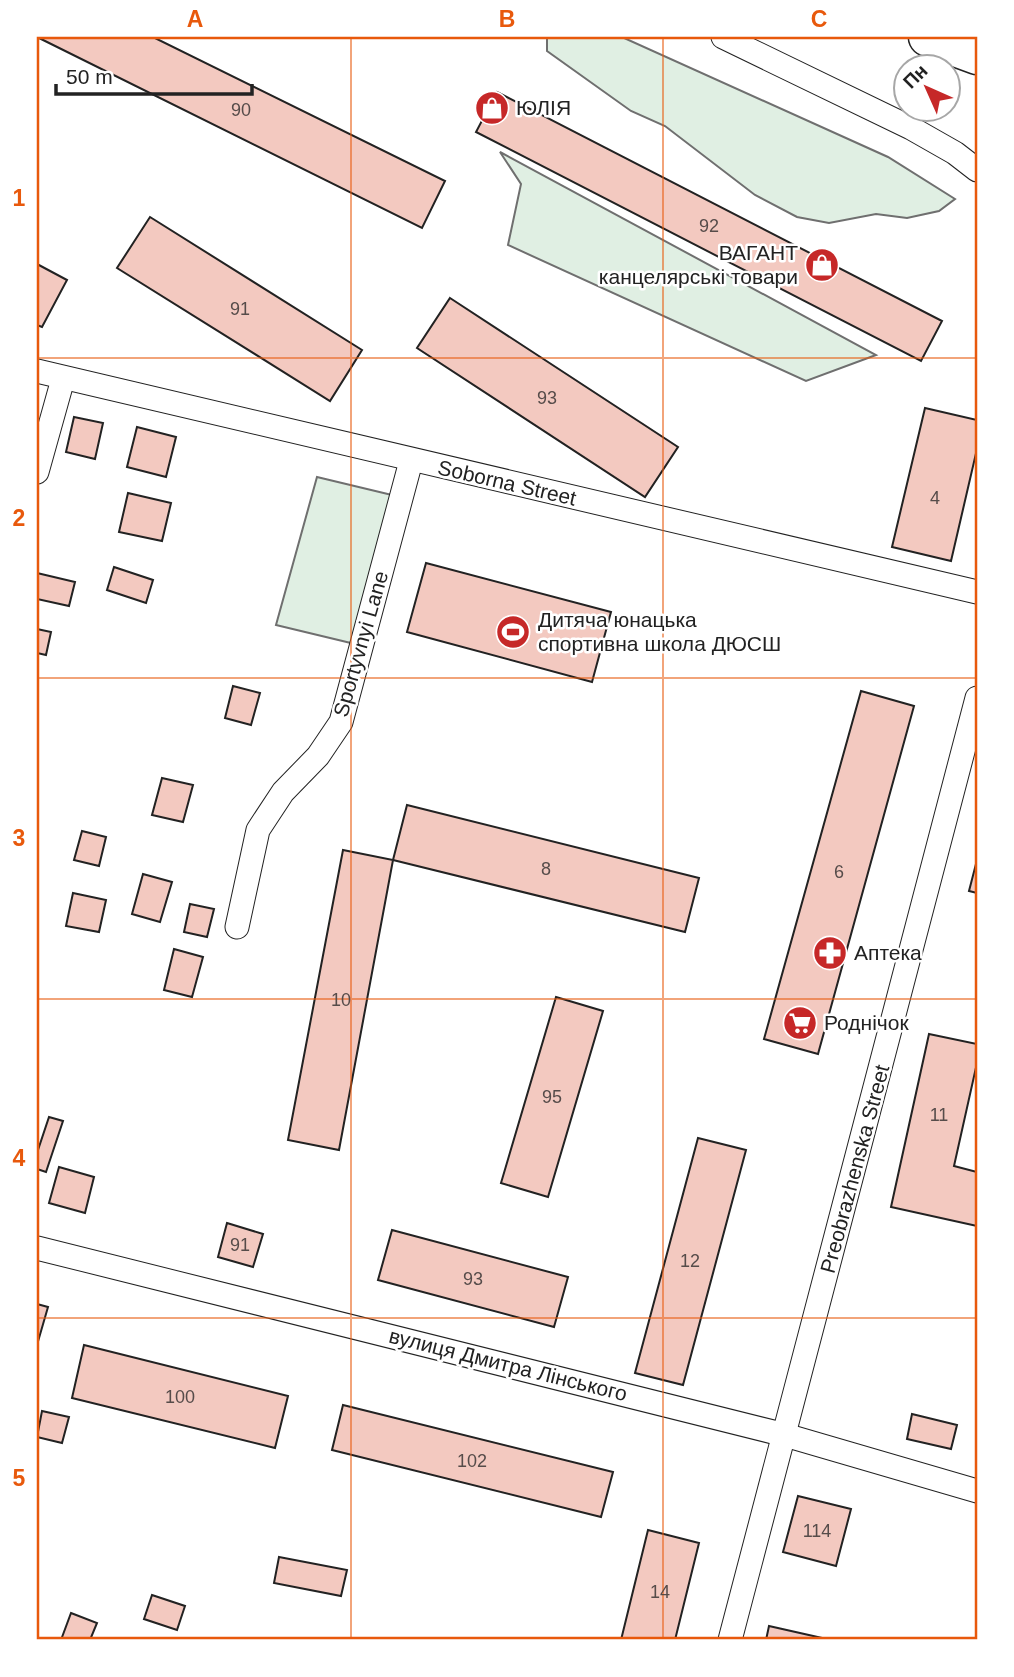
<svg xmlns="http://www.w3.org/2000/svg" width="1014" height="1677" viewBox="0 0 1014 1677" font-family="Helvetica,sans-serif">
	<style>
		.green { fill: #e0efe3; stroke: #6f6f6f; stroke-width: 2 }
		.building { fill: #f3c9c0; stroke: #222; stroke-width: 2 }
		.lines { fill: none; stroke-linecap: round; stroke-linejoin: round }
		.street-casing { stroke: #222; stroke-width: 25 }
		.highway-casing { stroke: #222; stroke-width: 41 }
		.street { stroke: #fff; stroke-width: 23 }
		.highway { stroke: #fff; stroke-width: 38 }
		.grid { fill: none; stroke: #e8590c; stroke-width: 2; stroke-opacity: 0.55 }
		.labels { text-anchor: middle; stroke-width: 5; stroke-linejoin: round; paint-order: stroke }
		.number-label { font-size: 18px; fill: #564c4a }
		.poi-label { font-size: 21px; fill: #222; stroke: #fff; text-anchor: start }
		.street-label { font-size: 21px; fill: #222; stroke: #fff }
		.neatline { fill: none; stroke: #e8590c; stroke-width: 2.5 }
		.grid-label { font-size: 23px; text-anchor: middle; font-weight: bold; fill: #e8590c }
	</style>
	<rect width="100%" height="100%" fill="#fff"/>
	<g class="green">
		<path d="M547,37H622L888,157L955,199L939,211L907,218L876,214L829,223L797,217L755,195L665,126L631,111L547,51Z"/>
		<path d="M500,152L876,355L806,381L508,245L521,184Z"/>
		<path d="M317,477L392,495L355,644L276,625Z"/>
	</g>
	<g class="building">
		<path d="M37,37H153L445,181L422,228Z"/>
		<path d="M497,92L942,321L921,361L476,132Z"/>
		<path d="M150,217L362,350L330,401L117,268Z"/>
		<path d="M37,264L67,280L42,327L37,325Z"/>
		<path d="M450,298L678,447L645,497L417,348Z"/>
		<path d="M925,408L977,420V449L951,561L892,547Z"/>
		<path d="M74,417L103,423L95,459L66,452Z"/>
		<path d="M137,427L176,437L166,477L127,467Z"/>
		<path d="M128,493L171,503L162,541L119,532Z"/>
		<path d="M426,563L611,612L592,682L407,632Z"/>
		<path d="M114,567L153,580L146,603L107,590Z"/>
		<path d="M37,573L75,582L69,606L37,599Z"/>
		<path d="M37,629L51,632L46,655L37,653Z"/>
		<path d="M233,686L260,693L251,725L225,718Z"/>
		<path d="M861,691L914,706L818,1054L764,1039Z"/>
		<path d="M162,778L193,785L183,822L152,815Z"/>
		<path d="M407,805L699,878L685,932L393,860Z"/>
		<path d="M82,831L106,837L99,866L74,860Z"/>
		<path d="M343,850L393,860L339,1150L288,1140Z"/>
		<path d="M977,860V893L969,891Z"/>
		<path d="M143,874L172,882L160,922L132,914Z"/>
		<path d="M73,893L106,900L99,932L66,926Z"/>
		<path d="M190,904L214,909L207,937L184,932Z"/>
		<path d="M174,949L203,957L192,997L164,990Z"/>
		<path d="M556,997L603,1011L548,1197L501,1183Z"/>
		<path d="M929,1034L977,1044V1063L954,1166L977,1172V1226L891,1207Z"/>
		<path d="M49,1117L63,1121L46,1172L37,1169V1153Z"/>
		<path d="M698,1138L746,1150L683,1385L635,1373Z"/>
		<path d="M59,1167L94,1177L85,1213L49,1203Z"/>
		<path d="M227,1223L263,1234L253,1267L218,1257Z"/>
		<path d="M392,1230L568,1277L554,1327L378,1280Z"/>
		<path d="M37,1304L48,1307L37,1345Z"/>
		<path d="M84,1345L288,1396L275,1448L72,1398Z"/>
		<path d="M343,1405L613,1472L601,1517L332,1450Z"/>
		<path d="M42,1411L69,1417L62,1443L37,1437Z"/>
		<path d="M912,1414L957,1425L951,1449L907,1439Z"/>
		<path d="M798,1496L851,1509L836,1566L783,1552Z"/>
		<path d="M648,1530L699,1543L675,1640H621Z"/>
		<path d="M279,1557L347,1570L341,1596L274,1583Z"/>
		<path d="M152,1595L185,1606L177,1630L144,1619Z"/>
		<path d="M71,1613L97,1623L90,1640H61Z"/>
		<path d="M769,1626L831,1640H766Z"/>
	</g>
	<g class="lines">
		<g class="street-casing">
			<g id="street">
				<path d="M723,37L911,128L955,153L977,170"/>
				<path d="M37,371L977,592"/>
				<path d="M37,472L63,379"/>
				<path d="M237,927L258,830L283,792L318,756L341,722L411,461"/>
				<path d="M37,1248L785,1435L977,1491"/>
				<path d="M730,1640L977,698"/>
			</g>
		</g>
		<g class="highway-casing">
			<path id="highway" d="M928,37L977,55"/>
		</g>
		<use href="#street" class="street"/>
		<use href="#highway" class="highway"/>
	</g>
	<path class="grid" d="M351,37V1640M663,37V1640M37,358H977M37,678H977M37,999H977M37,1318H977"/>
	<defs>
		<g id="shop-disc" transform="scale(1.75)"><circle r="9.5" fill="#c62828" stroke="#fff"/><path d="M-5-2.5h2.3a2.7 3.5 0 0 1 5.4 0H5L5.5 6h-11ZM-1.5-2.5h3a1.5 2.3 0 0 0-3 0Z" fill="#fff"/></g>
		<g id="stadium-disc" transform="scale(1.75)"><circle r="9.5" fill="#c62828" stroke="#fff"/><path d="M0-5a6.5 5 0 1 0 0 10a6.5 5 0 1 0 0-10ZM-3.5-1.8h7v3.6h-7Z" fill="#fff"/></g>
		<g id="pharmacy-disc" transform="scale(1.75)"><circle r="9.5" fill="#c62828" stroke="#fff"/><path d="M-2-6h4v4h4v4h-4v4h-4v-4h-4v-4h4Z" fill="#fff"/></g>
		<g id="supermarket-disc" transform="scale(1.75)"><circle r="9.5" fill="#c62828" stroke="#fff"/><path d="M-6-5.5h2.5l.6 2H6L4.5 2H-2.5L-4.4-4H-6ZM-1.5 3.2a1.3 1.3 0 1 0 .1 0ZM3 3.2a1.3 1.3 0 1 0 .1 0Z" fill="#fff"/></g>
	</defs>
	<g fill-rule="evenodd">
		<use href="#shop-disc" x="492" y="108"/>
		<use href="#shop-disc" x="822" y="265"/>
		<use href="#stadium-disc" x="513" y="632"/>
		<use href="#pharmacy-disc" x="830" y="953"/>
		<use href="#supermarket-disc" x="800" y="1023"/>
	</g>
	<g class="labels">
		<g class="number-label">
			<text x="241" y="116">90</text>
			<text x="709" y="232">92</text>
			<text x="240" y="315">91</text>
			<text x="547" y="404">93</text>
			<text x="935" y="504">4</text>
			<text x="546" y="875">8</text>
			<text x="839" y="878">6</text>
			<text x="341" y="1006">10</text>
			<text x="552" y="1103">95</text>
			<text x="939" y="1121">11</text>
			<text x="240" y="1251">91</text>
			<text x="690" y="1267">12</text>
			<text x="473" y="1285">93</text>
			<text x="180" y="1403">100</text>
			<text x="472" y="1467">102</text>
			<text x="817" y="1537">114</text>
			<text x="660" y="1598">14</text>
		</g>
		<g class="poi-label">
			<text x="516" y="115">ЮЛІЯ</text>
			<text x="798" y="260" text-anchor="end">ВАГАНТ<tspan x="798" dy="24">канцелярські товари</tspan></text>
			<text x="538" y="627">Дитяча юнацька<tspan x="538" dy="24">спортивна школа ДЮСШ</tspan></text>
			<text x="854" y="960">Аптека</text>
			<text x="824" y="1030">Роднічок</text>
		</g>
		<g class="street-label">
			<text transform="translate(507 483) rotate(13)" y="7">Soborna Street</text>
			<text transform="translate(361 644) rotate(-74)" y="7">Sportyvnyi Lane</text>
			<text transform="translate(855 1169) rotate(-75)" y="7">Preobrazhenska Street</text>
			<text transform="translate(508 1365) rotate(14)" y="7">вулиця Дмитра Лінського</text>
		</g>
	</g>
	<rect width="1014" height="1677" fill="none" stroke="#ffffff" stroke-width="77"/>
	<g transform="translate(927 88) rotate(315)"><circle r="33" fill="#ffffff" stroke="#a7a7a7" stroke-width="2"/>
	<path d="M0-5L12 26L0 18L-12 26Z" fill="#c62828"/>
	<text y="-10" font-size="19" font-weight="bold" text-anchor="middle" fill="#222222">Пн</text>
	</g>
	<path d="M56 84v10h196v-10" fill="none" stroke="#222222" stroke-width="3.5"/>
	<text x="66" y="84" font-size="21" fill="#222222" stroke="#ffffff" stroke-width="5" paint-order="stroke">50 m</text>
	<rect x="38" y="38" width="938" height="1600" class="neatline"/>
	<g class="grid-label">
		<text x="195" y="27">A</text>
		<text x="507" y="27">B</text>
		<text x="819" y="27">C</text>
		<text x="19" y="206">1</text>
		<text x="19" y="526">2</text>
		<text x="19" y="846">3</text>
		<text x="19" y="1166">4</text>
		<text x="19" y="1486">5</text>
	</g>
</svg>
